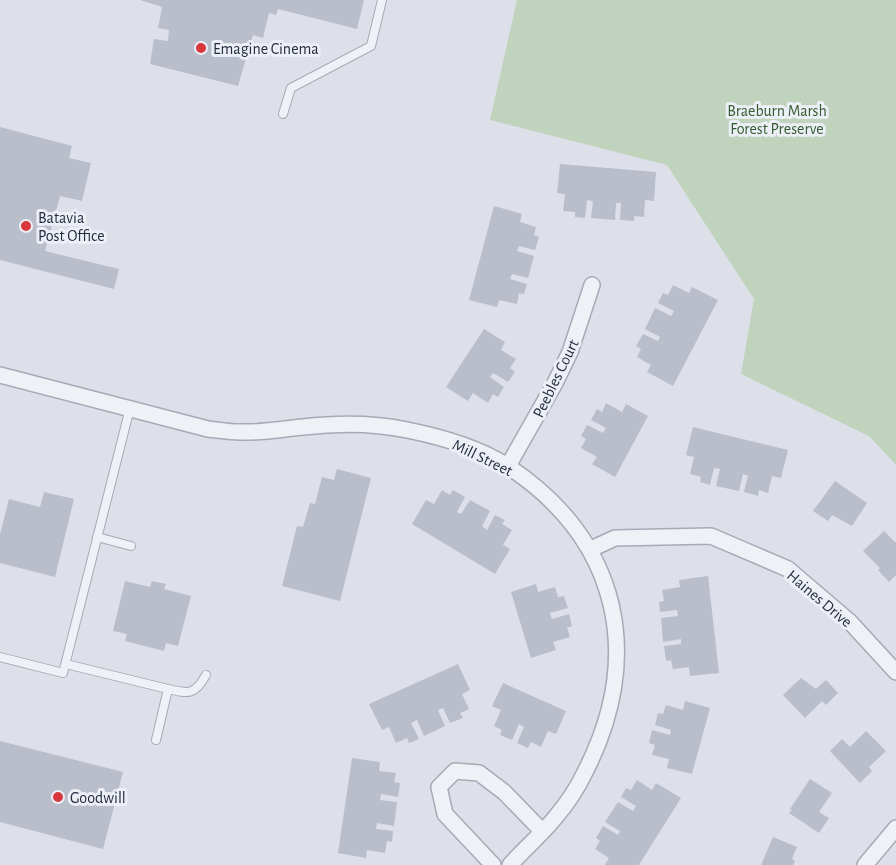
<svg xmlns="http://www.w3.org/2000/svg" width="896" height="865" viewBox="0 0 896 865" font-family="'Alegreya Sans',sans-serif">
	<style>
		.green { fill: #c0d3bd }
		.building { fill: #babecb }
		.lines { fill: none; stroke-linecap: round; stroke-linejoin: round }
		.service-casing { stroke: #a6aab6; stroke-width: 10 }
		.minor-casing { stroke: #a6aab6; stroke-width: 18 }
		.service { stroke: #f0f1f6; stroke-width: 8 }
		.minor { stroke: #f0f1f6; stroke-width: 15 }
		.poi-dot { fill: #d8373d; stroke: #eceff6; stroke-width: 2 }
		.labels { text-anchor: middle; stroke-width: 6; stroke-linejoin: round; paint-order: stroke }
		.poi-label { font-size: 16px; fill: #252c40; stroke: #eceff6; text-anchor: start }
		.park-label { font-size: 16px; fill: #355c31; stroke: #eceff6 }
		.street-label { font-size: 16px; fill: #252c40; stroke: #eceff6 }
	</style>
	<rect width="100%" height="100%" fill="#dde0e8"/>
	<path class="green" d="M517,0H896V465L869,436L741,374L754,299L667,165L490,120Z"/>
	<g class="building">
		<path d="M140,0H364L357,29L278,9L276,15L269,13L263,38L253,35L238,86L150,64L154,39L168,41L169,30L158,28L162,7Z"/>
		<path d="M0,127L72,146L69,158L91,163L82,201L60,196L45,251L119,269L114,289L0,260Z"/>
		<path d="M560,164L656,172L654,201L645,200L644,217L634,216V221L620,220L621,203H616L615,220L591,218L593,201L587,200L585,218L575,217V212L563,211L565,194L557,193Z"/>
		<path d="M494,206L522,214L520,222L536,227L534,235L539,237L535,250L519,246L517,251L534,256L528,278L512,274L510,279L527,284L524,294L519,293L517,304L499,300L497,307L469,300Z"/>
		<path d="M673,285L689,293L692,287L718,300L673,386L647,372L651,365L637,357L641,349L636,346L643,334L658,341L660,337L645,329L655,308L671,316L674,311L658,303L663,293L668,295Z"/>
		<path d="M484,329L505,342L501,350L516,359L510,368L515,372L508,382L493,373L490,377L504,387L498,397L493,394L488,403L473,393L468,401L446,387Z"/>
		<path d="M606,403L622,412L626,404L648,416L615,477L592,464L597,457L581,448L586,439L581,436L587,425L603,433L606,428L591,420L597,409L602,412Z"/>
		<path d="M693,427L788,450L781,478L772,476L768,493L759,490L758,496L744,492L748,476L743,474L739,491L716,486L720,469L714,468L710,485L700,482L701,477L690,474L694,457L686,455Z"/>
		<path d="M337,469L371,478L340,601L282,586L297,526L303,527L310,503L315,504L322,477L334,480Z"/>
		<path d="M835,481L867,503L852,526L832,515L828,521L813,511Z"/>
		<path d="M442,490L450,495L453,490L465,497L457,512L461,514L470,500L490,511L482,526L487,530L495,515L505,520L502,524L512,530L503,545L510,549L495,574L412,524L426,500L434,504Z"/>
		<path d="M44,492L74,499L55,577L0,563V534L9,499L40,507Z"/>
		<path d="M884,531L896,543V575L889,582L878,570L880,568L863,551Z"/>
		<path d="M708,576L719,673L690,676L689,667L673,669L671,660L666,661L664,646L681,644V639L663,642L661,618L678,616L677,610L660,612L659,602L664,601L662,590L680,587L679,580Z"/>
		<path d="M125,581L150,587L152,581L166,584L164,589L191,596L178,646L166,643L164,651L125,641L127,634L113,631Z"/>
		<path d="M536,584L538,592L555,587L558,597L564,596L568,608L550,613L552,619L569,614L572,626L567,628L570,637L553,642L556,650L531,658L511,592Z"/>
		<path d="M458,664L470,690L462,694L469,709L460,713L463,718L450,723L443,708L438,710L445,726L424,736L417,720L411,723L419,739L409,743L407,738L396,743L389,727L382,730L369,704Z"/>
		<path d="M801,678L816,689L826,680L838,693L826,705L822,701L805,718L783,695Z"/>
		<path d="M503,683L566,711L556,734L548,731L541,747L531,742L528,748L517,743L524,727L519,724L512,740L500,735L502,730L494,726L501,710L492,706Z"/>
		<path d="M685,701L710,708L692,774L667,768L669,759L652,755L655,745L649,743L652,730L670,735L671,730L655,725L658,713L663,714L666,705L683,710Z"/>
		<path d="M866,731L886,751L869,767L872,771L860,783L830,751L842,739L850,747Z"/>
		<path d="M0,741L123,772L103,849L0,822Z"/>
		<path d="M352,758L380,762L379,771L396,773L394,782L400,783L398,797L381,794L380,800L397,802L394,826L377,823L376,829L393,831L392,842L387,841L385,853L367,850L366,858L338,853Z"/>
		<path d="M810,779L832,793L819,812L829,818L819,833L789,813L792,810L790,809Z"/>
		<path d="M637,780L652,790L656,783L681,798L639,865H605L609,858L595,849L600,841L596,838L603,826L618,835L620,831L605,822L618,802L633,811L636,806L621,797L626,788L631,790Z"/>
		<path d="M773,837L797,847L792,859L795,861L793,865H761Z"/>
	</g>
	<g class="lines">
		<g class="service-casing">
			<g id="service">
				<path d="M283,114L291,88L371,46L382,0"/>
				<path d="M97,537L131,546"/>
				<path d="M0,657L63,673L130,408"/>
				<path d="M66,664L168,689L156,740"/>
				<path d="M168,689C189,694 195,695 206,675"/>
			</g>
		</g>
		<g class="minor-casing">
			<g id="minor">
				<path d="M0,375L208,429C218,430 229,432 240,432C261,433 282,429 303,427C337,423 374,423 407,430C442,437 480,448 509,467C620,541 645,657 584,774C577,789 565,806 554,819C541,835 524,849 510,865"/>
				<path d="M508,466L555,383L570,352L592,285"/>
				<path d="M591,549L615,538L711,536L788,569L850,622L896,672"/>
				<path d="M493,865L445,814L439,787L455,771L479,773L504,792L542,831"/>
				<path d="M865,865L896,828"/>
			</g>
		</g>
		<use href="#service" class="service"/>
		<use href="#minor" class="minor"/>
	</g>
	<g class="poi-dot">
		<circle cx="201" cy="48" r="6"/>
		<circle cx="26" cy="226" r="6"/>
		<circle cx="58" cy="797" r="6"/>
	</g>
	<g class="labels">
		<g class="poi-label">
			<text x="213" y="54">Emagine Cinema</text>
			<text x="38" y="223">Batavia<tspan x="38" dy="18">Post Office</tspan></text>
			<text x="70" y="803">Goodwill</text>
		</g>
		<g class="park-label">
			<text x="777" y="116">Braeburn Marsh<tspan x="777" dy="18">Forest Preserve</tspan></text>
		</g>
		<g class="street-label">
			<text transform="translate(555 378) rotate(-64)" y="6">Peebles Court</text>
			<text transform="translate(483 457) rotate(26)" y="6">Mill Street</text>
			<text transform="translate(820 598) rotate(40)" y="6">Haines Drive</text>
		</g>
	</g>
</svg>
